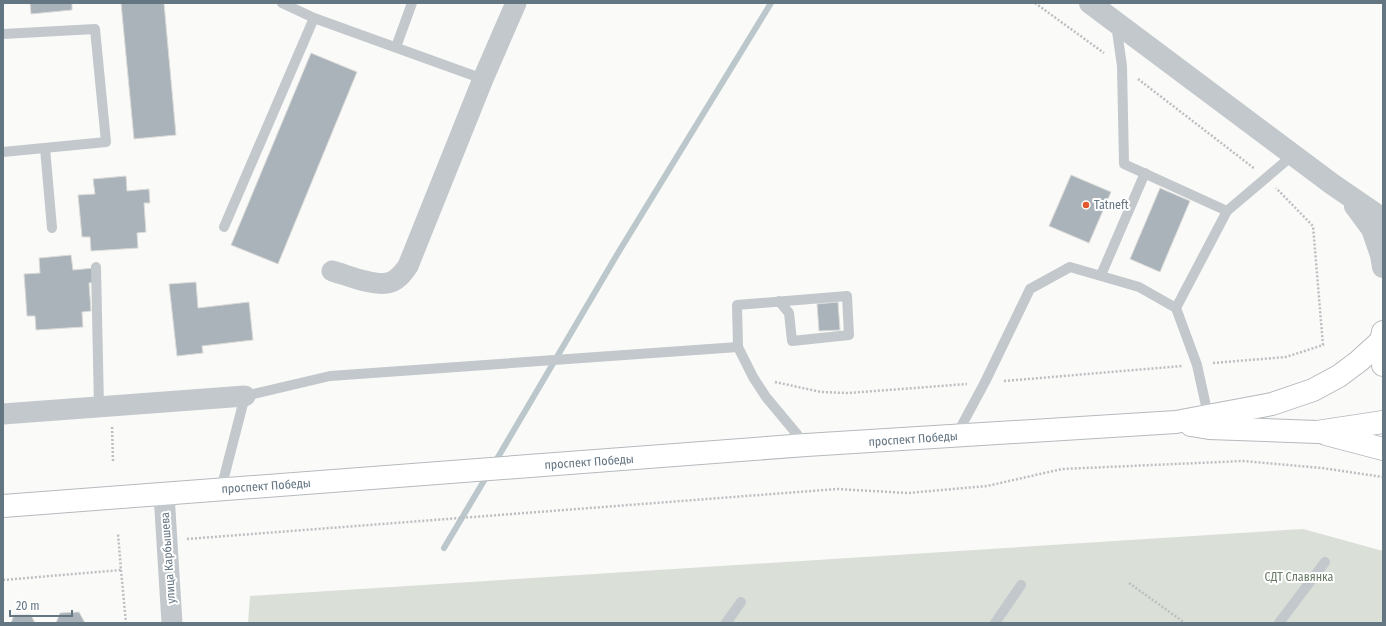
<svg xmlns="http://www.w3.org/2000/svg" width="1386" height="626" viewBox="0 0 1386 626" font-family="'Fira Sans Condensed',sans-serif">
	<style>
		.green { fill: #dadfd7 }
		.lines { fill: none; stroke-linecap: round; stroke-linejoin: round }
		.stream { stroke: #bbc7cb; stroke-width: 6 }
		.building { fill: #aab3b9; stroke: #dcdcda }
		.primary-casing { stroke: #b5babe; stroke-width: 24 }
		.path { stroke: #bbbfc2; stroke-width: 2.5; stroke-dasharray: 2 2; stroke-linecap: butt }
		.service { stroke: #c3c8cc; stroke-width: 10 }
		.minor { stroke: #c3c8cc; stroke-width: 21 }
		.tertiary { stroke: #c3c8cc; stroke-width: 22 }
		.primary { stroke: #fff; stroke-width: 22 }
		.poi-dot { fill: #e4572e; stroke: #fff; stroke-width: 1.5 }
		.labels { text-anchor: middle; stroke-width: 4; stroke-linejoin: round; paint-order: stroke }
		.poi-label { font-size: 12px; fill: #657683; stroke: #fff; text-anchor: start }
		.street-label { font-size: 12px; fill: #657683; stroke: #fff }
		.park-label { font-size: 12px; fill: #687a64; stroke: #fff }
	</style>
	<rect width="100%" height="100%" fill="#fafaf8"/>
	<path class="green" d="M1303,529L1383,551V623H248L250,596Z"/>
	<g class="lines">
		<g class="stream">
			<path d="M494,464L618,253L771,3"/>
			<path d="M444,548L488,474"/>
		</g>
	</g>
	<g class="building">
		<path d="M30,3H72V10L31,14Z"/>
		<path d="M121,3H164L176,135L134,139Z"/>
		<path d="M311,53L357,72L278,264L231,245Z"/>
		<path d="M1071,175L1111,192L1089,243L1049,226Z"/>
		<path d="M126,176L127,191L149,189L150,203H144L146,232L137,233L138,248L91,251L90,237H82L78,195L95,194L93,179Z"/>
		<path d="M1160,188L1190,201L1160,272L1130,259Z"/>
		<path d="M71,255L73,270L94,268L95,282L89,283L91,311L82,312L83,327L36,330L35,316H27L24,274L40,273L39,258Z"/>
		<path d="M196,282L198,308L249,302L253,340L202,346L203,353L177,356L169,284Z"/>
		<path d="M838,302L840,330L819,331L817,304Z"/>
		<path d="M79,612L85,623H56L60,613Z"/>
		<path d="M14,615H31L35,623H11Z"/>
	</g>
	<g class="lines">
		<g class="primary-casing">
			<g id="primary">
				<path d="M1383,332L1381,341L1383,365"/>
				<path d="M1191,425L1209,428L1317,432L1383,422"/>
				<path d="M1326,434L1383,449"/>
				<path d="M3,506L806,445L1176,422L1272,404L1313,390L1339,376L1359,361L1381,341"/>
			</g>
		</g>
		<g class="path">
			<path d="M1035,3L1104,53"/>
			<path d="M1138,79L1255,169"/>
			<path d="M1213,363L1286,357L1323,345L1313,226L1276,188"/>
			<path d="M1004,381L1182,366"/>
			<path d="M775,382L821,392L848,393L967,384"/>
			<path d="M112,427L113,461"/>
			<path d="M187,539L837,489L908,493L987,486L1062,469L1243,461L1322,468L1383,477"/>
			<path d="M121,570L126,623"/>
			<path d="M3,580L121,570L118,534"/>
			<path d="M1129,583L1185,623"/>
		</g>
		<g class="service">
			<path d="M314,18L483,79"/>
			<path d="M1116,24L1122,66L1124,164L1227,211L1293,155"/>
			<path d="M3,34L95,29L106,142L3,152"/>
			<path d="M396,47L412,3"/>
			<path d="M45,148L52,228"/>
			<path d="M224,227L314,18L282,3"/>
			<path d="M96,267L99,407"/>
			<path d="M1101,275L1145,173"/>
			<path d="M1176,308L1227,211"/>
			<path d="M738,347L737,305L847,296L849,335L792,341L789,313L779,301"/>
			<path d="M956,436L985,382L1030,289L1070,267L1139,287L1176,308L1197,365L1208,415"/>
			<path d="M221,489L245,396L330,376L738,347L753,377L766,397L806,445"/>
			<path d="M726,623L741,602"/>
			<path d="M995,623L1021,585"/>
			<path d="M1279,623L1325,562"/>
		</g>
		<g class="minor">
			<path d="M332,271C347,275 372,286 387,283C397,282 403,273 408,266L483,79L516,3"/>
			<path d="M3,414L245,396"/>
			<path d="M164,494L172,623"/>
		</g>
		<g class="tertiary">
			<path d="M1090,3L1332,184L1383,219"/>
			<path d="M1355,206L1372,229L1381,255L1383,267"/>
		</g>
		<use href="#primary" class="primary"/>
	</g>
	<circle class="poi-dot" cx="1086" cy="205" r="4"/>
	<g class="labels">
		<g class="poi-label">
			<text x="1094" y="209">Tatneft</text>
		</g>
		<g class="street-label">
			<text transform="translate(913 439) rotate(-4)" y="4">проспект Победы</text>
			<text transform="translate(589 462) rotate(-4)" y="4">проспект Победы</text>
			<text transform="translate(266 486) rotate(-4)" y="4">проспект Победы</text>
			<text transform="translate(168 558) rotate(-94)" y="4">улица Карбышева</text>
		</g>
		<g class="park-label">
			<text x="1299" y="581">СДТ Славянка</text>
		</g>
	</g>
	<rect width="1386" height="626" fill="none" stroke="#657683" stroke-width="8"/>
	<path d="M10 610v6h62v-6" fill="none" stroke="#657683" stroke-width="2"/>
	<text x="16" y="610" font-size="12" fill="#657683" stroke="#ffffff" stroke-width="3" paint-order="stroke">20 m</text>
</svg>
